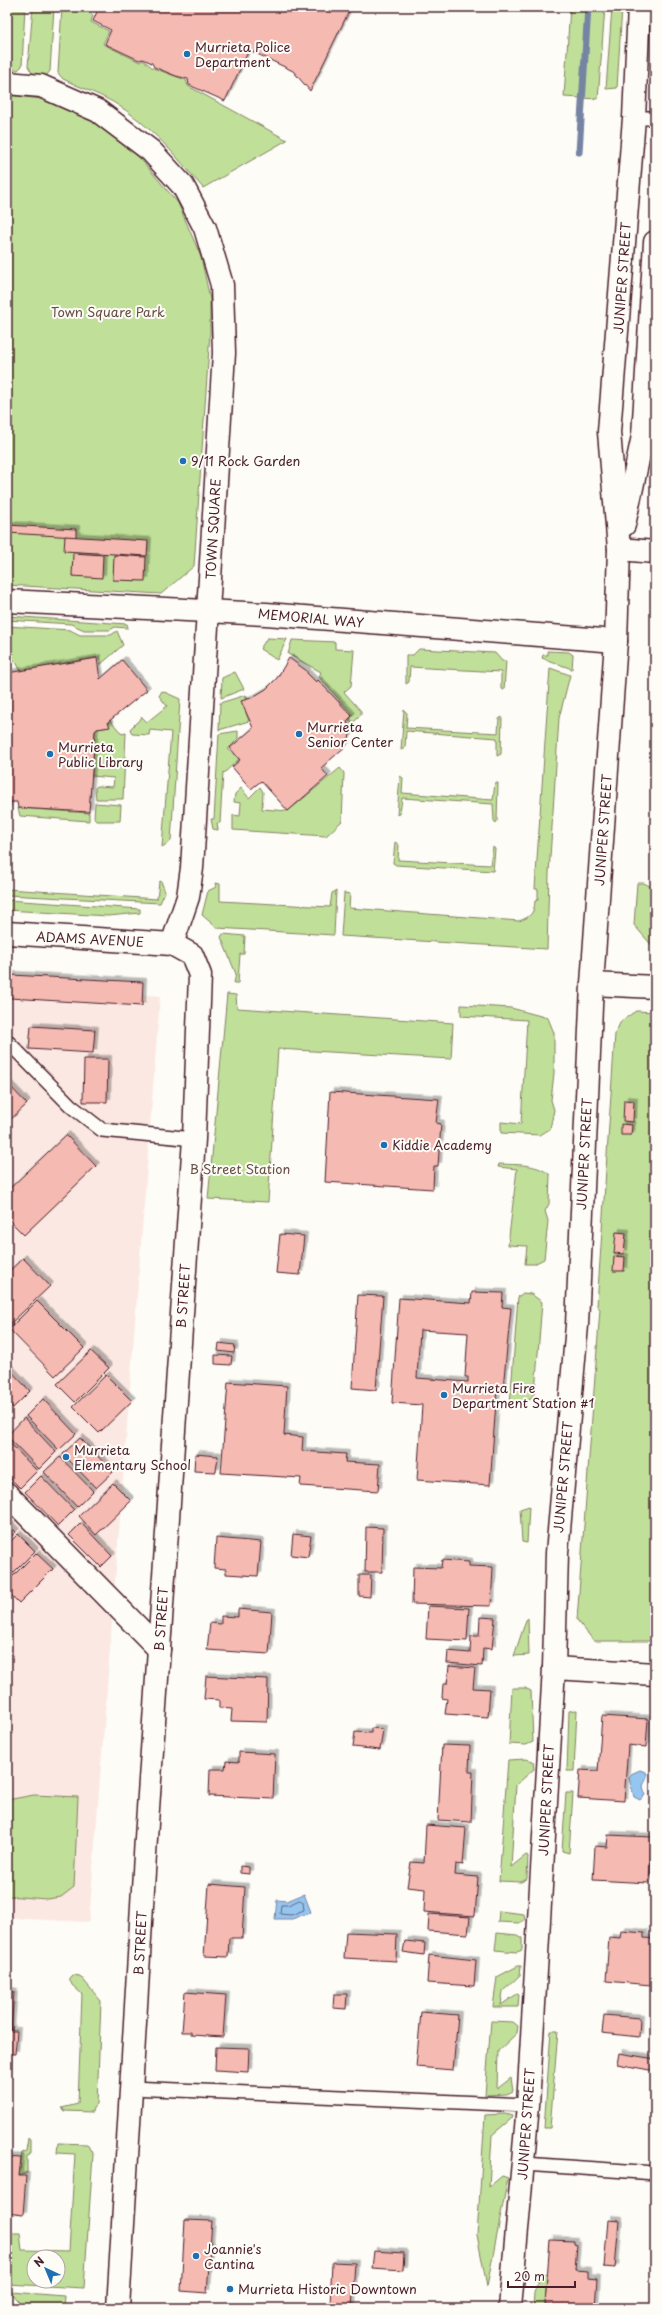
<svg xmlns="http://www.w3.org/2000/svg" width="662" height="2315" viewBox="0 0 662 2315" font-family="'Playpen Sans',sans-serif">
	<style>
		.built { fill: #fbe8e2 }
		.green { fill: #c0e099; stroke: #858062; fill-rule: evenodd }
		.water { fill: #95c6f1; stroke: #7783a2 }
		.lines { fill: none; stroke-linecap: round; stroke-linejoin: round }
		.shore { stroke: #68627a; stroke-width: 1 }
		.stream { stroke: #7783a2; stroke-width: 7 }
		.building { fill: #f5bab2; stroke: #4a1f2b; fill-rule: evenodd; filter: url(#shadow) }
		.lane-casing { stroke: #4a1f2b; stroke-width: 16 }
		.street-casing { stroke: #4a1f2b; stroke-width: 25 }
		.secondary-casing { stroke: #4a1f2b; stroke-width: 25 }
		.lane { stroke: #fdfcf7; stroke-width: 13 }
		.street { stroke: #fdfcf7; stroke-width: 22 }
		.secondary { stroke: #fdfcf7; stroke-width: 22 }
		.poi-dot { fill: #1f6fb2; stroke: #fdfcf7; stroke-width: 1.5 }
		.labels { text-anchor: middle; stroke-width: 4; stroke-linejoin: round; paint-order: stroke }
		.poi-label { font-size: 13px; fill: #4a1f2b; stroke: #fdfcf7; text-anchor: start }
		.street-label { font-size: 13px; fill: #4a1f2b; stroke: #fdfcf7 }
		.park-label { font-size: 13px; fill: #684f46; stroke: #fdfcf7 }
	</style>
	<defs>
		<filter id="shadow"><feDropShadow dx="3.5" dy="-3.5" stdDeviation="0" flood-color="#0004"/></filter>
	</defs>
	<rect width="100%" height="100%" fill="#fdfcf7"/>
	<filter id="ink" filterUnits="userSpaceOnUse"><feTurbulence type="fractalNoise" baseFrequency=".025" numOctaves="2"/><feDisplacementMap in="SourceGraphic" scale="8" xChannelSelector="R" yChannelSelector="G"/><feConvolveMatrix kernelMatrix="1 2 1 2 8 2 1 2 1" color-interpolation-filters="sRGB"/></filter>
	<g filter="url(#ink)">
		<path class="built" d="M7,983L160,996L89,1922L7,1918Z"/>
		<g class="green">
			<path d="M7,7H25L22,66L18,70L7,69Z"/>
			<path d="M33,7H54L50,71L46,76L32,73L28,66Z"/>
			<path d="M62,7H91L88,12L93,15L91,22L109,31L103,44L140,62L143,60L153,68L186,80L188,86L287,140L203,188C176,156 150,124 113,102C97,93 79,87 63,79L58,73Z"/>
			<path d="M570,7H605L598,99L564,97Z"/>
			<path d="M612,7H622L617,88L606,89Z"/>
			<path d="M7,95L42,99L91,120L138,156L178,203L201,257L210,299V333L194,566L161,594L7,585Z"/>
			<path d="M7,616L127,624L128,628L115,627L110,630H84L71,624L7,620Z"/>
			<path d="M7,626L70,630L80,635H111L117,631L123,645L100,665L99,657L21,671L16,662L7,654Z"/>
			<path d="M267,638L287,639L277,660L260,649Z"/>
			<path d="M292,640L335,642V649L354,650L351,686L344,692L361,711V715L354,722L349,721L353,715L319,677L321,672L288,654Z"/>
			<path d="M419,649L495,653L502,661H506L504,690L501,689V672L410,667L409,682L406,684V655H413Z"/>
			<path d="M547,651L569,652L573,655L572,669L542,658L543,655H548Z"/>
			<path d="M550,668L570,675L559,718L549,873L547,949L341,936L344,893L350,894L349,908L519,921C530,917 534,914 535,901L538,900V889H535Z"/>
			<path d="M235,672L244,689L221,698L222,678Z"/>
			<path d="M162,691L180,699L171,841L162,847L171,732L150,730L149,735L132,734L130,729L142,717L147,722L167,706L159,696Z"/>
			<path d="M246,695L248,699L242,702L249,721L219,730L220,703Z"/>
			<path d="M404,710L407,713L406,728L498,733L499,719L502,717L501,754L497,756V738L406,731L405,748L401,750Z"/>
			<path d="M110,720L122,734L126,733L123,799H96L95,788L97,786L113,787L114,778L92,776L95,731L97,729L109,727L108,722Z"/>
			<path d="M238,731V739L228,749L239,759L224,773L223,772L220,823H217L218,830L213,829L211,819H214L219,734Z"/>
			<path d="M340,768L344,773L342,821L326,836L233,830V815L240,816L241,803L234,802L235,794L241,788L249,798L260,787L263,792L262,809L288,811Z"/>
			<path d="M400,776L403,778L402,793L493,800L495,783H498L497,821L496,823L494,821L493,804L402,798L400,814L397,815Z"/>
			<path d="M95,803L121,805L120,821H96L94,818Z"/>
			<path d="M18,808L89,813V821L20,816Z"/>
			<path d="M395,842L399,845L398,860L490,865L493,847L495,849L493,871L396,865L393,863Z"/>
			<path d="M161,881L165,892L160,903L7,895V889L157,899L159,882Z"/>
			<path d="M215,883L220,884V901L330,907L332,893L336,891L334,935L217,928L202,915L208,891L216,887Z"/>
			<path d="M637,883H644L655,889V949L634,925Z"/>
			<path d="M7,900L140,909V913L108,916L7,910Z"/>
			<path d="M223,934L245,936L244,954H240L238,983H234L236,974L221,937Z"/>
			<path d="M227,994L236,995L237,1008L453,1023L451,1059L278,1049L268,1202L208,1199Z"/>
			<path d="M461,1005L511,1008L548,1018L554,1033V1073L551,1100L554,1110L550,1129L540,1135L501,1133V1122L521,1124L527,1020L461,1016Z"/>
			<path d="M636,1011L655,1012V1641H594L577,1620L600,1309L597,1306L615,1034L621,1021Z"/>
			<path d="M499,1164C517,1165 536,1163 550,1175L549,1204L545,1211L548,1221L544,1259L534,1264H525L527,1246L508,1245L517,1169L498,1167Z"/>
			<path d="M523,1293L531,1294L542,1302L535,1392L531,1399L510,1405L518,1297Z"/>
			<path d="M529,1506L527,1543L522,1542L520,1509Z"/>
			<path d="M528,1618L529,1655L514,1656L526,1620Z"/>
			<path d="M512,1688H525L531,1691L533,1742L526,1745L509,1744Z"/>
			<path d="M577,1710L574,1771H567L569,1711Z"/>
			<path d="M526,1759L533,1761L534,1769L516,1785L511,1867L526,1855L528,1856L527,1879L521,1882L499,1881L508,1760Z"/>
			<path d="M566,1793H573L569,1853L562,1851Z"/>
			<path d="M34,1795L78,1797L74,1887L61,1897L47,1899L7,1896V1800Z"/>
			<path d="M499,1911L524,1914L525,1920L519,1923L498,1922Z"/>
			<path d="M497,1933L517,1935L522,1938V1950L517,1952L495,1950Z"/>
			<path d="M518,1966H521L520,1975L503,1991L501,2005L517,1994L519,1995L518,2007H493L497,1977Z"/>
			<path d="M72,1975L80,1976L101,2001L97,2104L93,2108L92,2112L65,2111L62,2108L78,2104L82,1994L72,1985L69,1978Z"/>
			<path d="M491,2021L513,2022L518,2026L517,2033L498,2051L497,2089L511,2078L513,2091L507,2094L485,2095Z"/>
			<path d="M551,2031H558L550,2128H544Z"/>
			<path d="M505,2114L512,2116L511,2119L492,2135L489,2187L502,2176L508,2178L487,2286L477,2235L485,2115Z"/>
			<path d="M28,2138L30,2140V2155L27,2156V2173L19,2176L22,2153L26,2151Z"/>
			<path d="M58,2143L87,2144L93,2155L84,2288L7,2284V2233H20L22,2250L69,2251L75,2154L57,2153ZM34,2257H58V2281H34Z"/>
			<path d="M541,2273L547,2275L545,2305L555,2306V2308H533L534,2293Z"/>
			<path d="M10,2292L65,2296L64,2308H24Z"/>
		</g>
		<g class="water">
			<path d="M640,1770L646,1772L647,1776L643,1786L645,1795L640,1800L634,1797L629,1778L631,1774Z"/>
			<path d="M304,1894L311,1912L292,1919H275L277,1900L287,1901Z"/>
		</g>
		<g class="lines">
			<path class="shore" d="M300,1900L303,1902L304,1910L291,1915L280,1914L281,1905H288Z"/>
			<path class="stream" d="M579,152L588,7"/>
		</g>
		<g class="building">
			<path d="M99,7H351L310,91L293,71L249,50L225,101L189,85L188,79L176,76L154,67L152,63L143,59L139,60L105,44L111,30L93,21Z"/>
			<path d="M7,525L76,529V537L7,533Z"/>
			<path d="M65,536L148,541L147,556L64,551Z"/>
			<path d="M73,553L103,555L102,578L72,576Z"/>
			<path d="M114,555L146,557L145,581L113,580Z"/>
			<path d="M97,658L100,679L122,660L147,690L108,722L110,727L97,729L95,731L89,812L18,808L17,802H10L11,806L7,807V673Z"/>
			<path d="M289,658L307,671V673L316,682L318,680L352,716L347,721L351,732L349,738L344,742L347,745L321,768L328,776L288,811L261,781L251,789L232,767L240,760L230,748L253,728L241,701L251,698L266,689L277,678Z"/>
			<path d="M11,975L143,982L142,1006L10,998Z"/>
			<path d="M31,1026L95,1030L93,1053L29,1049Z"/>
			<path d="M84,1059H108L107,1102H83Z"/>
			<path d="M7,1083L27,1104L7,1123Z"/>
			<path d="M330,1092L439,1099L436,1123L441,1124L438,1166H434L433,1189L325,1182Z"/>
			<path d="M624,1100L634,1101L633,1122L623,1121Z"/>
			<path d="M621,1124L632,1125L631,1135H621Z"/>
			<path d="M66,1135L96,1166L24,1235L7,1218V1191Z"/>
			<path d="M616,1232L626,1233L624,1254L614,1253Z"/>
			<path d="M280,1234L304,1236L300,1275L276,1273Z"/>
			<path d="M614,1256L625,1257L624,1271H613Z"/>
			<path d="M23,1258L50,1286L7,1327V1273Z"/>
			<path d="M472,1292L503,1293L502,1307L511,1308L503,1388H497L490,1485L417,1480L422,1405L392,1403L399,1298L471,1303ZM420,1330L468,1333L465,1377H468V1382L417,1378Z"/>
			<path d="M358,1295L383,1296L376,1390L352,1388Z"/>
			<path d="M37,1301L84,1348L55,1376L9,1329Z"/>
			<path d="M219,1343L235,1345L234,1353L218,1351Z"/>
			<path d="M91,1351L109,1368L75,1402L57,1384Z"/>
			<path d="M215,1355L232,1356L231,1365L215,1364Z"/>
			<path d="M7,1367L30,1391L13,1408L7,1402Z"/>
			<path d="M106,1375L132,1401L99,1433L73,1407Z"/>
			<path d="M228,1382L287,1386L284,1435L303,1437L302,1451L346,1454L345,1462L380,1464L378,1491L300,1486L301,1478L221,1473Z"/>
			<path d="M43,1399L76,1434L59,1450L26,1416Z"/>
			<path d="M24,1418L56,1452L39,1469L7,1436Z"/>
			<path d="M80,1438L113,1472L96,1488L63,1454Z"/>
			<path d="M7,1440L37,1471L20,1488L7,1475Z"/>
			<path d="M195,1454L218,1456L216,1472L194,1471Z"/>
			<path d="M60,1457L93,1491L77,1507L44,1472Z"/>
			<path d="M41,1476L74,1510L58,1526L25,1492Z"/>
			<path d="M113,1483L131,1501L96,1535L79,1516Z"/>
			<path d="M7,1523L16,1532L7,1540Z"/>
			<path d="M81,1523L112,1556L101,1567L69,1535Z"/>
			<path d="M366,1527L383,1528L382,1572H365Z"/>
			<path d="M18,1534L35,1551L7,1579V1545Z"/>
			<path d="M293,1534L311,1536L308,1557L291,1555Z"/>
			<path d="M216,1538L261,1542L258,1576L226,1574V1569L214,1568Z"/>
			<path d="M36,1553L53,1569L19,1603L7,1591V1582Z"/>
			<path d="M442,1560L469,1562V1566L493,1567L491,1606L412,1604L413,1567L441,1568Z"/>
			<path d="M359,1575H371L370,1597L359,1596Z"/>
			<path d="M428,1606L469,1608L467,1641L426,1639Z"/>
			<path d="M238,1609L272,1612L269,1654L207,1650L210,1623L221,1624V1616L238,1617Z"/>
			<path d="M480,1617L495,1618L492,1649L483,1648L482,1666L447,1663L448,1651L470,1653L471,1636H479Z"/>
			<path d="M449,1666L475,1668L473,1688L490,1689L488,1717L445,1714L447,1699L442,1698L443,1684H447Z"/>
			<path d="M206,1676L268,1679L267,1722L231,1721L232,1709L219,1708V1700L204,1699Z"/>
			<path d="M602,1716L648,1719L646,1747L628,1745L624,1801L578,1798L580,1770L598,1771Z"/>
			<path d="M371,1728L383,1729L380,1750L353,1747L355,1732L371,1733Z"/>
			<path d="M442,1745L470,1746L469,1772H473L471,1822L438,1820Z"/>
			<path d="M239,1752L275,1754L273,1799L209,1796L210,1769H225L226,1761L239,1762Z"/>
			<path d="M426,1825L466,1828L463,1865L456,1864L455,1875L478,1877L475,1916L424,1912L425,1889L407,1887L411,1862L424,1863Z"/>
			<path d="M608,1835L652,1837L649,1883L593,1880L595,1846L607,1847Z"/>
			<path d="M240,1866L249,1867V1874L240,1873Z"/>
			<path d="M209,1884L245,1887L242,1938H229L228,1957L204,1956Z"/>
			<path d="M429,1914L470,1917L468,1934L428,1931Z"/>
			<path d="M621,1931L644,1933V1938L655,1939L651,1985L606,1981L609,1937L620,1938Z"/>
			<path d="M346,1932L397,1934L396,1961L344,1958Z"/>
			<path d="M405,1941L425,1943L424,1955L403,1952Z"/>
			<path d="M429,1955L476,1960L474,1986L427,1983Z"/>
			<path d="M7,1991L14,1992L11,2031H17L15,2054H9L7,2083Z"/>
			<path d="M185,1992L226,1995L223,2037L191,2035V2032H182Z"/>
			<path d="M334,1994H347L346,2009L333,2008Z"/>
			<path d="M421,2012L458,2015L453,2070L416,2067Z"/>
			<path d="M604,2015L640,2018L639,2037L602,2033Z"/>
			<path d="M216,2047L249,2048L248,2072L215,2070Z"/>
			<path d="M619,2053L655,2059V2071L617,2064Z"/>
			<path d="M7,2157L21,2158L19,2176H26L23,2215L7,2213Z"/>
			<path d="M185,2220L212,2221L207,2293L181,2291Z"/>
			<path d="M608,2220L619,2221L615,2268L604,2267Z"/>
			<path d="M550,2240L574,2241V2244L577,2245L575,2270L588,2271V2278L597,2279L595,2308L545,2305Z"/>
			<path d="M374,2251L404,2253L403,2270L372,2268Z"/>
			<path d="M332,2262L355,2263L352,2308L330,2306Z"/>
		</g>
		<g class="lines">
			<g class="lane-casing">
				<g id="lane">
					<path d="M634,118H655"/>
					<path d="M7,1041L71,1106L102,1130L194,1139"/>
					<path d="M130,2088L528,2105"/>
					<path d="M524,2164L655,2173"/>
				</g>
			</g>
			<g class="street-casing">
				<g id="street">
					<path d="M7,83L41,86L98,111L151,151L183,186L205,228L222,285L224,353L192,868L188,897L172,944"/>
					<path d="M619,549L655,552"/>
					<path d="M7,601L266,614L616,641"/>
					<path d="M7,1494L159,1649"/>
					<path d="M554,1668L655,1674"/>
				</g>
			</g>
			<g class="secondary-casing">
				<g id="secondary">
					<path d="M624,525L643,436L655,242"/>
					<path d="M7,933L172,944L192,955L200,975L194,1139L146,1838L118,2308"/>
					<path d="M592,984L655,987"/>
					<path d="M510,2308L528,2105L554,1668L557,1553L577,1325L592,984L616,641L619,549L609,432L634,118L639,7"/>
				</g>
			</g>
			<use href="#lane" class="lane"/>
			<use href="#street" class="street"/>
			<use href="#secondary" class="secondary"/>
		</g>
	</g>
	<g class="poi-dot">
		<circle cx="187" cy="54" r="4"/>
		<circle cx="183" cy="461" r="4"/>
		<circle cx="299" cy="734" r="4"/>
		<circle cx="50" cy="754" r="4"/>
		<circle cx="384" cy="1145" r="4"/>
		<circle cx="444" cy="1395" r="4"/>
		<circle cx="66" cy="1457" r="4"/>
		<circle cx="196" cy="2256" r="4"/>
		<circle cx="230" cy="2289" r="4"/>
	</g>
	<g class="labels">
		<g class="poi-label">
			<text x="195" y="52">Murrieta Police<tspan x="195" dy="15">Department</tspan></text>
			<text x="191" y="466">9/11 Rock Garden</text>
			<text x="307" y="732">Murrieta<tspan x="307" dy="15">Senior Center</tspan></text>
			<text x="58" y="752">Murrieta<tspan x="58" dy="15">Public Library</tspan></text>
			<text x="392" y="1150">Kiddie Academy</text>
			<text x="452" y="1393">Murrieta Fire<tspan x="452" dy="15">Department Station #1</tspan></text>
			<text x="74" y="1455">Murrieta<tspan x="74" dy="15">Elementary School</tspan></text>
			<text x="204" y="2254">Joannie's<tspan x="204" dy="15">Cantina</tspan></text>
			<text x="238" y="2294">Murrieta Historic Downtown</text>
		</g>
		<g class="street-label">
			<text transform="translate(622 278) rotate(-86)" y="5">JUNIPER STREET</text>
			<text transform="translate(213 529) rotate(-87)" y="5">TOWN SQUARE</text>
			<text transform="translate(311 618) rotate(5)" y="5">MEMORIAL WAY</text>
			<text transform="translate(603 830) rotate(-86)" y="5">JUNIPER STREET</text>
			<text transform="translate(90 939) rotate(3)" y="5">ADAMS AVENUE</text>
			<text transform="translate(584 1154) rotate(-87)" y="5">JUNIPER STREET</text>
			<text transform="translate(183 1296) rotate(-86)" y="5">B STREET</text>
			<text transform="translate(563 1477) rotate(-85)" y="5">JUNIPER STREET</text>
			<text transform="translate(161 1619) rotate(-86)" y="5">B STREET</text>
			<text transform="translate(546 1800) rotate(-87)" y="5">JUNIPER STREET</text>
			<text transform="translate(140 1943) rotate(-87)" y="5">B STREET</text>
			<text transform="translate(526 2124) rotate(-86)" y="5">JUNIPER STREET</text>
		</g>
		<g class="park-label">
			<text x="108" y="317">Town Square Park</text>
			<text x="240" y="1174">B Street Station</text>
		</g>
	</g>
	<rect width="662" height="2315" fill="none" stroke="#fdfcf7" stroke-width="24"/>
	<rect x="12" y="12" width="638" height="2291" fill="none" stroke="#4a1f2b" stroke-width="1.5" filter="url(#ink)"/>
	<g transform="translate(46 2269) rotate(316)"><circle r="19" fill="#fdfcf7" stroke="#b5a4a5"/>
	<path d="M0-3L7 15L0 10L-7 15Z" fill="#1f6fb2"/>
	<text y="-6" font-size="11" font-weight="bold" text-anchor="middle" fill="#4a1f2b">N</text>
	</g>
	<path d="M508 2281v6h67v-6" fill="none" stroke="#4a1f2b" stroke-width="2"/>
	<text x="514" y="2281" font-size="12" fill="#4a1f2b" stroke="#fdfcf7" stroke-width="3" paint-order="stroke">20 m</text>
</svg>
